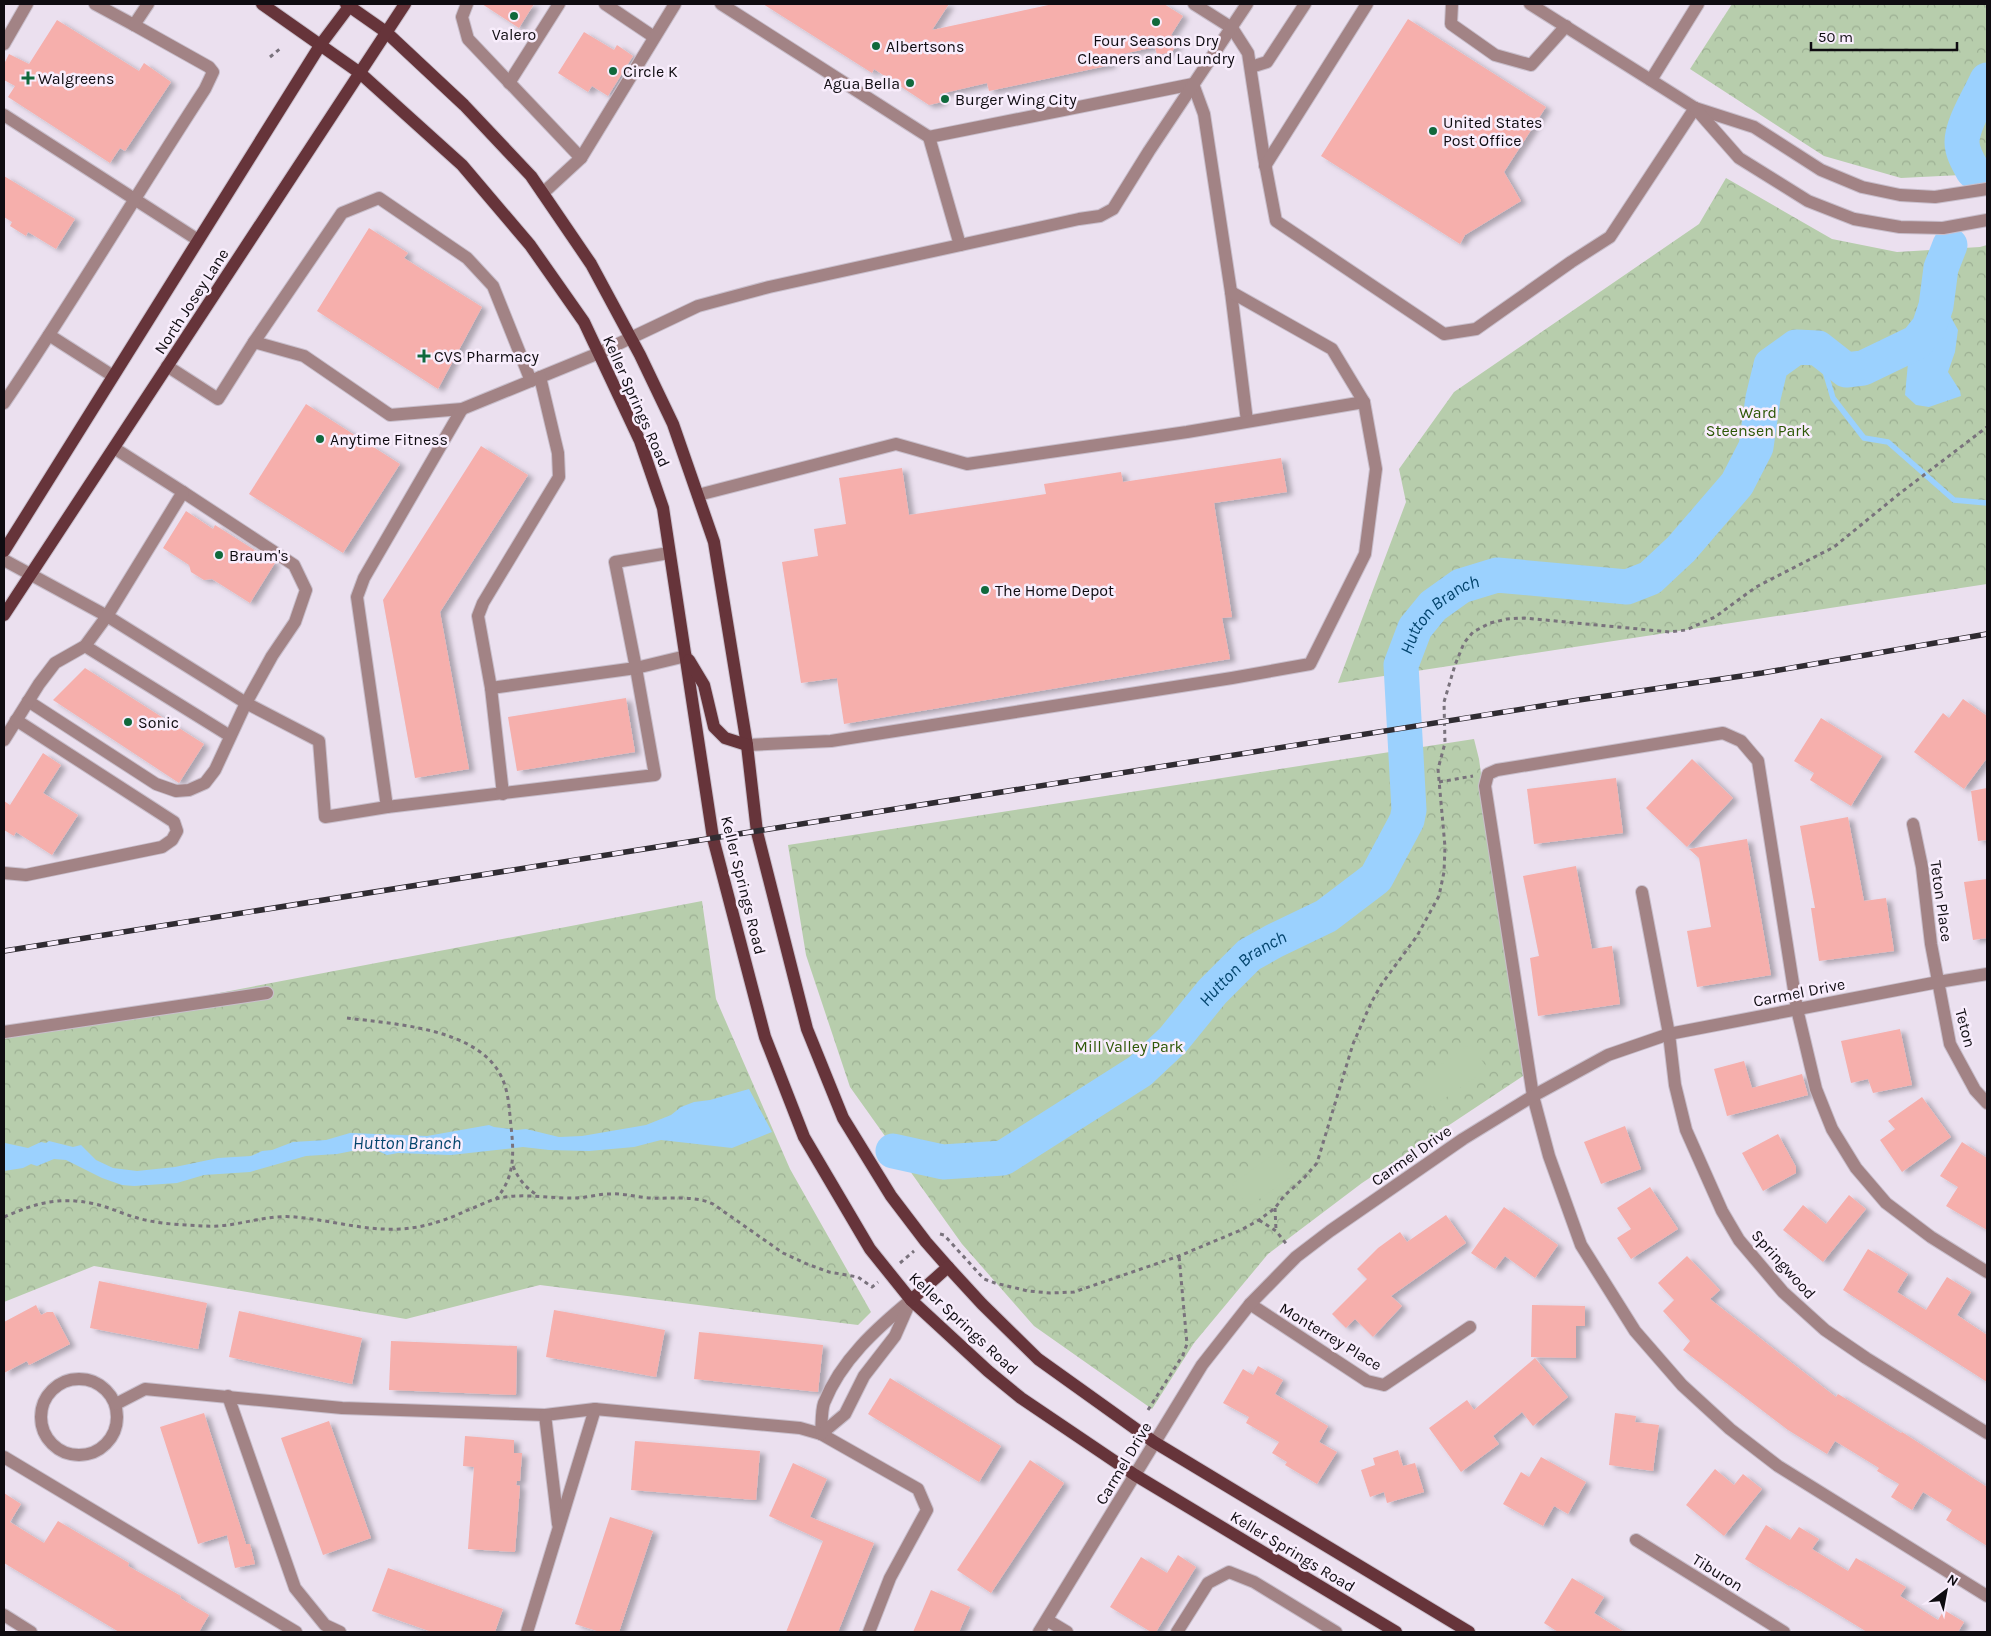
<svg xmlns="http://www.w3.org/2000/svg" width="1991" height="1636" viewBox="0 0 1991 1636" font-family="Karla,sans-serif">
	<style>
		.park { fill: url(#park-crowns) }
		.garden { fill: #b7cdac }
		.water { fill: #9bd1fe }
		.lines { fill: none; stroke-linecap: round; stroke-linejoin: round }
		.stream { stroke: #9bd1fe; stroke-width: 5.5 }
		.river { stroke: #9bd1fe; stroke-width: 35 }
		.building { fill: #f6afac; filter: url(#shadow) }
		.minor-casing { stroke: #c8becb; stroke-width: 14 }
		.major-casing { stroke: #c8becb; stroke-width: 14 }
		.path { stroke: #79727c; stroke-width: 3; stroke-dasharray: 4 4; stroke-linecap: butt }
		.minor { stroke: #a28385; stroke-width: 12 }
		.major { stroke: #66343a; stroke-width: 12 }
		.rail-casing { stroke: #302c32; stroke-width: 5.5 }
		.rail { stroke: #f8edfc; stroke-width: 4; stroke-dasharray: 11; stroke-linecap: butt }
		.poi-dot { fill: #10693c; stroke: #f8edfc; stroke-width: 2 }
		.labels { text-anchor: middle; stroke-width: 5; stroke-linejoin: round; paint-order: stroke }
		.poi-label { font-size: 16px; fill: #0f0c11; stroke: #f8edfc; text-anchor: start }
		.street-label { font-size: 16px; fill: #0f0c11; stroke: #f8edfc }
		.park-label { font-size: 16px; fill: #2e5807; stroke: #f8edfc }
		.water-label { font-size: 18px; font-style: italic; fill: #04456e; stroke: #f8edfc }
	</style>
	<defs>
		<pattern id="park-crowns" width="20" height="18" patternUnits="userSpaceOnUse" patternTransform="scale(1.25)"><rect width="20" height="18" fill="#b7cdac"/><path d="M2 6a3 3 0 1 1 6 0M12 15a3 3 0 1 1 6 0" fill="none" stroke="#9caf93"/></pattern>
		<filter id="shadow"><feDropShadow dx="5.5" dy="3" stdDeviation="2.5" flood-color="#0004"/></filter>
	</defs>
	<rect width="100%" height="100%" fill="#ebe0ef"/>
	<g class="park">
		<path d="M1732,4H1987V172L1981,174L1901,178L1824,156L1690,69Z"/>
		<path d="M1726,178L1832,239L1897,252L1980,247L1987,245V584L1338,683L1406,502L1399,469L1454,392L1699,224Z"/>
		<path d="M1474,739L1479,759L1523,1076L1362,1183L1268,1254L1194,1343L1152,1409L1034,1326L962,1244L850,1087L806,955L788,845Z"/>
		<path d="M702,901L716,999L790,1169L871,1312L858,1325L540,1285L406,1319L94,1266L4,1302V1034Z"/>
	</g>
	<g class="garden">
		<path d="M1470,1044L1488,1069L1432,1107L1415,1083Z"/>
		<path d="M1276,1153L1292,1176L1248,1207L1232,1184Z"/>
	</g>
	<g class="water">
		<path d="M1936,277L1952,283L1947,310L1958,330L1955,352L1948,372L1960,391L1961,396L1929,407L1916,405L1905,395L1908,363C1897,358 1891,365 1881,368L1874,359L1877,352C1888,349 1909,341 1917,333C1927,324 1934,290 1936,277Z"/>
		<path d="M749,1089L772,1132L732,1148L661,1140L634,1147L589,1151L549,1150L523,1147L451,1155L398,1153L387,1155L378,1151L357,1150L337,1154L306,1156L250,1172L204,1175L177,1183L134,1186L122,1185L102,1178L66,1160L54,1159L37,1166L31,1164L23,1168L4,1171L5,1143L28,1148L41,1142L46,1143L49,1141L73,1147L81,1145L96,1160L113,1168L137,1171L175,1167L218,1158L251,1156L262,1151L272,1150L293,1142L326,1140L350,1133L427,1136L489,1125L494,1127L517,1130L526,1129L559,1137L582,1136L646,1125L671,1115L681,1107L694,1102L710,1100Z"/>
	</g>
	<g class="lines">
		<path class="stream" d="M1818,348L1833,398L1864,438L1888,442L1954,500L1987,503"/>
		<g class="river">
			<path d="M1973,171C1968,162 1962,152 1962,142C1962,124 1980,96 1987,80"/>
			<path id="s1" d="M893,1151L943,1162L1003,1158L1140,1071L1173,1040L1212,992L1249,955L1274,941L1326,916L1376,878L1407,820L1409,810L1401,665L1415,628L1433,606L1461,586L1497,575L1627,587L1650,578L1681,549L1737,484L1756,447L1763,398L1771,365L1796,347L1818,348L1846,370L1863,368L1917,342L1929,327L1936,306L1941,268L1950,245"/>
		</g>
	</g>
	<g class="building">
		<path d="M482,4H534L519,28Z"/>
		<path d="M763,4H949L932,30L1053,4H1164L1183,16L1171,35L1179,40L1172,52L1157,55L1155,47L1109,57L1111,65L989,91L987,83L940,94L942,102L929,105L874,69L872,73Z"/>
		<path d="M1408,19L1546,107L1504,172L1521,201L1465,235L1460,244L1321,156Z"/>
		<path d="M57,20L139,71L144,63L171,82L125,151L120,148L110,163L8,97L15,86L4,80V64L9,54L29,64Z"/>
		<path d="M584,32L614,50L617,45L633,56L608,96L592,86L588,92L558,73Z"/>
		<path d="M4,176L75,219L56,249L28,232L26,236L10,226L12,222L4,217Z"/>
		<path d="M369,228L408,253L404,258L482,307L438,389L317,311Z"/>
		<path d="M306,404L400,464L343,553L249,494Z"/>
		<path d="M481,446L528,475L440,612L469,769L415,778L383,600Z"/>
		<path d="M1281,458L1287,492L1214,503L1232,617L1222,618L1230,659L844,724L837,678L801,683L782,562L818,556L814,529L846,524L839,478L902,468L909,515L1046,494L1044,484L1121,472L1123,482Z"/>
		<path d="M186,511L213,529L215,525L275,563L250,603L212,579L204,580L191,572L189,565L163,548Z"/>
		<path d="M85,668L204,744L179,783L53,700Z"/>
		<path d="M626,698L635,752L517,771L508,717Z"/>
		<path d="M1963,699L1987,716V758L1964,789L1914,752L1943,713L1949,718Z"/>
		<path d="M1821,718L1882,756L1851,806L1810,780L1814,773L1794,761Z"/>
		<path d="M43,753L61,765L43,793L78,815L52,855L16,832L14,836L4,830V801L10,805Z"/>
		<path d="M1692,759L1733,798L1687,847L1646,808Z"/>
		<path d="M1616,778L1623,833L1534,844L1527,789Z"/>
		<path d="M1987,788V840L1978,841L1971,791Z"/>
		<path d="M1848,817L1864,901L1886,898L1894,951L1819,961L1811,908H1815L1800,826Z"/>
		<path d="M1747,839L1771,975L1697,987L1687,931L1711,927L1699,858L1689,849Z"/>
		<path d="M1576,866L1592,949L1612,946L1620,1004L1538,1016L1530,958L1539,956L1523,876Z"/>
		<path d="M1987,879V938L1973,940L1964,882Z"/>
		<path d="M1900,1029L1912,1085L1873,1093L1868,1079L1851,1083L1841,1041Z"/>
		<path d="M1744,1061L1752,1088L1802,1074L1808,1095L1727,1116L1714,1069Z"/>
		<path d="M1922,1097L1951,1137L1902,1172L1880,1140L1895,1129L1888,1121Z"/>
		<path d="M1625,1126L1641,1169L1601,1184L1584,1142Z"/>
		<path d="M1778,1134L1796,1167V1173L1763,1191L1742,1153Z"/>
		<path d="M1962,1142L1987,1158V1230L1946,1206L1958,1187L1940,1176Z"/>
		<path d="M1650,1187L1678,1229L1631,1259L1617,1238L1631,1229L1617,1208Z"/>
		<path d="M1849,1195L1866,1209L1823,1262L1783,1230L1803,1205L1826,1224Z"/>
		<path d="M1504,1207L1558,1245L1535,1278L1505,1256L1495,1269L1471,1253Z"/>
		<path d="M1446,1215L1466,1243L1391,1296L1402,1306L1373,1337L1355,1319L1346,1328L1332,1314L1367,1279L1357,1269L1378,1248L1400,1232L1407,1242Z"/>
		<path d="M1868,1249L1908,1274L1897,1292L1926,1310L1947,1277L1971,1292L1957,1315L1987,1335V1382L1843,1290Z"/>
		<path d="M1687,1256L1720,1290L1710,1299L1783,1356L1836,1397L1838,1394L1901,1433L1902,1432L1987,1487V1546L1946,1520L1952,1510L1923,1492L1912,1510L1891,1497L1899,1484L1877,1471L1879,1468L1835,1441L1827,1454L1788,1430L1683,1350L1690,1341L1663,1311L1674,1300L1658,1283Z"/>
		<path d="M99,1281L207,1303L198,1349L90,1328Z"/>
		<path d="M36,1305L41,1315L47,1312H53L70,1344L29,1365L27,1361L4,1373V1322Z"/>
		<path d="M1532,1305L1585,1306V1326H1576V1358L1531,1357Z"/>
		<path d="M554,1310L665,1330L656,1377L546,1357Z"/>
		<path d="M239,1311L362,1338L352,1384L229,1357Z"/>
		<path d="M699,1332L823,1345L818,1392L694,1379Z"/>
		<path d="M391,1341L517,1346L516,1395L389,1390Z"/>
		<path d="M1535,1358L1568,1397L1533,1426L1522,1412L1493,1436L1499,1444L1461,1472L1429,1428L1467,1400L1474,1410Z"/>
		<path d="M1258,1366L1283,1380L1275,1394L1328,1426L1319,1442L1337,1452L1317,1484L1285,1465L1287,1462L1272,1453L1279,1442L1246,1423L1249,1417L1223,1403L1243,1369L1253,1375Z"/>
		<path d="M890,1378L1001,1446L979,1482L868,1414Z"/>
		<path d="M204,1413L246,1544H250L255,1564L235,1568L227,1535L198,1544L160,1427Z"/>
		<path d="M1615,1413L1636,1416L1635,1422L1659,1425L1653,1471L1609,1465Z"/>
		<path d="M329,1421L371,1538L323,1555L281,1438Z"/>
		<path d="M465,1436L514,1440V1453H522L520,1481H517L516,1485L520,1486L515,1552L468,1549L474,1467L463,1466Z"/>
		<path d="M635,1441L760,1451L756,1500L631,1490Z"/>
		<path d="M1398,1450L1403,1466L1415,1463L1424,1492L1387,1503L1384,1492L1370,1497L1361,1470L1375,1465L1373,1458Z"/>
		<path d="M1541,1457L1586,1482L1568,1514L1554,1506L1543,1526L1503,1504L1521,1472L1529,1477Z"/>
		<path d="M1030,1460L1064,1483L991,1593L957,1570Z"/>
		<path d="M793,1463L827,1479L810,1517L874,1543L838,1632H786L823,1541L769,1516Z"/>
		<path d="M1715,1469L1734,1485L1743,1474L1762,1489L1724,1536L1686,1505Z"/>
		<path d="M4,1493L21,1504L10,1522L44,1543L58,1521L129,1563L128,1566L181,1596L180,1598L209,1615L199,1632H119L4,1563Z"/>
		<path d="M610,1517L653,1531L619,1632H600L575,1624Z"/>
		<path d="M1766,1525L1790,1540L1799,1527L1819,1539L1812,1549L1848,1571L1856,1558L1906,1587L1900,1596L1938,1620L1944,1610L1964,1622L1958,1632H1867L1790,1585L1789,1586L1745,1559Z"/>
		<path d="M1178,1555L1196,1567L1156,1632H1151L1110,1607L1141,1557L1167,1573Z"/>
		<path d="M388,1568L503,1609L495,1632H432L372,1611Z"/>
		<path d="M1572,1578L1604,1597L1594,1613L1624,1632H1558L1544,1623Z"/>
		<path d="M931,1590L970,1607L959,1632H913Z"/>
	</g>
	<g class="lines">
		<g class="minor-casing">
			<g id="minor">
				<path d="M95,4L134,25"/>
				<path d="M467,4L462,17L468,39L581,158"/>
				<path d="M605,4L654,37"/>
				<path d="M721,4L929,137"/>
				<path d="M1194,4L1232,28L1248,53L1264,158L1276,221L1444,334L1476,329L1571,262L1610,237L1695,108"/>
				<path d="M1452,4L1451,24L1495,55L1531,65L1566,26"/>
				<path d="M1530,4L1695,108L1754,127L1821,170L1862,187L1900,195L1935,197L1987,189"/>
				<path d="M4,44L27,4"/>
				<path d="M1251,67L1267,62L1305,4"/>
				<path d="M1651,80L1698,4"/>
				<path d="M509,83L559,4"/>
				<path d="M1695,108L1739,158L1808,201L1854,219L1900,227L1943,228L1987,220"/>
				<path d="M4,115L198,240"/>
				<path d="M1265,166L1367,4"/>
				<path d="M543,193L581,158L675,4"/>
				<path d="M960,245L929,137L1193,84L1204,114L1231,292L1247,421"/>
				<path d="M49,335L113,376"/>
				<path d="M254,342L342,213L379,198L467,258L493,286L531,381"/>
				<path d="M167,366L218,399L254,342L304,356L390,415L462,409L599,353L698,306L769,287L1079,219L1100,216L1113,209L1149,151L1247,4"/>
				<path d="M4,403C74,300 137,193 205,89L213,72L209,67L134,25L148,4"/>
				<path d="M462,409L364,578L357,597L387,807L655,775L636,668L686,656"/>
				<path d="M698,495L896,444L967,464L1187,432L1364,402"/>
				<path d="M4,560L107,616L246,703L319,741L325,817L387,807"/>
				<path d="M85,646L230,736"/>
				<path d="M491,688L636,668L615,562L669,553"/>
				<path d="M28,701L156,784L176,791L189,790L205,783L215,770L246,703L272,656L295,622L306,590L294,565L183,492"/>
				<path d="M4,740L39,684L55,663L85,646L107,616L183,492L114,448"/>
				<path d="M747,745L831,741L1232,678L1310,664L1365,554L1376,469L1364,402L1332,349L1231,292"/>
				<path d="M503,794L491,688L478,616L483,603L559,477L558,453L540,377"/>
				<path d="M1913,824L1922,867L1931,944L1950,1044L1975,1090L1987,1103"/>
				<path d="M4,873L26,875L162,847L172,840L177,831L174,822L16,720"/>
				<path d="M1642,892L1669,1034L1675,1085L1686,1130L1722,1211L1739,1240L1783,1292L1825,1330L1866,1358L1987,1433"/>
				<path d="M4,1032L267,993"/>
				<path d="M1987,1272L1931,1237L1886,1203L1856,1168L1832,1129L1816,1089L1797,1009L1758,761L1741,741L1723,733L1497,770L1488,774L1485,786L1533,1096L1549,1156L1581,1245L1635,1331L1682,1385L1730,1429L1778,1466L1987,1596"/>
				<path d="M1250,1304L1367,1381L1384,1385L1470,1327"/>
				<circle cx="79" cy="1417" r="38"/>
				<path d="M228,1396L295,1588L325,1625L340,1632"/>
				<path d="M116,1404L145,1389L342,1408L545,1415L595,1409L800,1428L821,1434L918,1489L927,1510L890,1578L869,1632"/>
				<path d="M545,1415L558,1524"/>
				<path d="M821,1434C822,1425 821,1412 824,1403C841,1360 877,1328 911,1300"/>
				<path d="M821,1434L845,1414L864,1376L895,1336L910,1302"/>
				<path d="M4,1457L296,1632"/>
				<path d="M1636,1540L1784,1632"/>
				<path d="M4,1615L31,1632"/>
				<path d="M1047,1620L1067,1632"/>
				<path d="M527,1632L595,1409"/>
				<path d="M1039,1632L1202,1365L1250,1304L1296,1257L1330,1231L1463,1139L1533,1096L1608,1055L1669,1034L1938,982L1987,974"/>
				<path d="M1177,1632L1208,1583L1229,1572L1254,1582L1336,1632"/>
			</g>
		</g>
		<g class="major-casing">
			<g id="major">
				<path d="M262,4L360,73L462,165L530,245L584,322L640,441L663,508L713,838L765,1037L804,1137L870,1249L911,1300L988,1371L1021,1398L1135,1475L1396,1632"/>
				<path d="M346,4L386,32L464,105L531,176L591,264L640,355L673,424L714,542L747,745L757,832L807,1029L843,1118L891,1196L926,1242L948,1267L982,1304L1038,1359L1154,1442L1469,1632"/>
				<path d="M4,551L321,44L351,4"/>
				<path d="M4,615L405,4"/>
				<path d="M689,660L704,685L714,727L725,738L747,745"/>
				<path d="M911,1300L948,1267"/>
			</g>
		</g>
		<g class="path">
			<path d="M270,57L281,48"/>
			<path d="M1439,782L1473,776"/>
			<path d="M347,1018C394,1024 475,1028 500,1074C509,1090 509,1109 511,1126C514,1154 515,1177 496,1199"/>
			<path d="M513,1166C519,1180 525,1187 537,1195"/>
			<path d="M1275,1208L1276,1230"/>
			<path d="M4,1217C36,1203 59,1196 95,1204C108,1207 121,1213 134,1217C156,1224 182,1225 205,1226C235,1228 265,1214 295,1217C330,1220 365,1231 400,1229C423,1228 447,1220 468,1210C477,1207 487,1201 496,1199C522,1192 549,1199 575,1198C586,1198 598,1194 609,1194C623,1193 636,1197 650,1198C671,1199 694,1195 713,1204L783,1253L807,1264L829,1272L858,1277L872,1287L878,1282"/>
			<path d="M1259,1220L1276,1231L1288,1246"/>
			<path d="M940,1234L944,1235L984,1279L995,1283L1028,1291L1050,1293L1074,1292L1179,1256L1241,1230L1259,1220L1275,1208L1284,1196L1304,1178L1317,1163L1353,1044L1371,1003L1381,985L1417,936L1439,896L1444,872L1445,847L1438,769L1445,743L1444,702L1455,665L1464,643L1473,632L1490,623L1507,619L1524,618L1670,632L1686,630L1715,617L1756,587L1834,547L1899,494L1987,427"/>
			<path d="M900,1263L914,1251"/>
			<path d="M1148,1410L1183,1355L1187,1344L1179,1256"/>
		</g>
		<use href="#minor" class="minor"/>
		<use href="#major" class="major"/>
		<g class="rail-casing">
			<path id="rail" d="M4,951L1579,700L1762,673L1987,634"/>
		</g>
		<use href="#rail" class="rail"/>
	</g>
	<g class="poi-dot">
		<circle cx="514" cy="16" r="5"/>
		<circle cx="1156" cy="22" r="5"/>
		<circle cx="876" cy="46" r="5"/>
		<circle cx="613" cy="71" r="5"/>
		<path d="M25.5 70.5h5v5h5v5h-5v5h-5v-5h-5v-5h5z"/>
		<circle cx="910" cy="83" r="5"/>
		<circle cx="945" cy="99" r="5"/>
		<circle cx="1433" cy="131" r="5"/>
		<path d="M421.5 348.5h5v5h5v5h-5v5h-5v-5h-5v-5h5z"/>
		<circle cx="320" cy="439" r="5"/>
		<circle cx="219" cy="555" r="5"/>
		<circle cx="985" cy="590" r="5"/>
		<circle cx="128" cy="722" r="5"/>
	</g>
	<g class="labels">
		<g class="poi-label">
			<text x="514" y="40" text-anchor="middle">Valero</text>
			<text x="1156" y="46" text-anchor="middle">Four Seasons Dry<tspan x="1156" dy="18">Cleaners and Laundry</tspan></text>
			<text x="886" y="52">Albertsons</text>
			<text x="623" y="77">Circle K</text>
			<text x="38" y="84">Walgreens</text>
			<text x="900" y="89" text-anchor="end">Agua Bella</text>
			<text x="955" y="105">Burger Wing City</text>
			<text x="1443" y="128">United States<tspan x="1443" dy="18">Post Office</tspan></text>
			<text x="434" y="362">CVS Pharmacy</text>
			<text x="330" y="445">Anytime Fitness</text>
			<text x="229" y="561">Braum's</text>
			<text x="995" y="596">The Home Depot</text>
			<text x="138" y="728">Sonic</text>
		</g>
		<g class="street-label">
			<text transform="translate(191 301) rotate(-57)" y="6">North Josey Lane</text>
			<text transform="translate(637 401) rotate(66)" y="6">Keller Springs Road</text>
			<text transform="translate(744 885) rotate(76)" y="6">Keller Springs Road</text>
			<text transform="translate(1942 901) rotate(82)" y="6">Teton Place</text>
			<text transform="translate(1799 992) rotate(-11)" y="6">Carmel Drive</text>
			<text transform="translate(1966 1028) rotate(75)" y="6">Teton</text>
			<text transform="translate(1411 1155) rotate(-35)" y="6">Carmel Drive</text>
			<text transform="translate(1784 1264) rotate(48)" y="6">Springwood</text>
			<text transform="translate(964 1323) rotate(43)" y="6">Keller Springs Road</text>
			<text transform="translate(1331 1336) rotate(31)" y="6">Monterrey Place</text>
			<text transform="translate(1123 1463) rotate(-59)" y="6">Carmel Drive</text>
			<text transform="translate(1293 1551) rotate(31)" y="6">Keller Springs Road</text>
			<text transform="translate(1718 1572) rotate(32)" y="6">Tiburon</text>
		</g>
		<g class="park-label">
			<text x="1758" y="418">Ward<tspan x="1758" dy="18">Steensen Park</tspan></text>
			<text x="1129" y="1052">Mill Valley Park</text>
		</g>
		<g class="water-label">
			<text dy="6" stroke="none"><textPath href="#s1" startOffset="870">Hutton Branch</textPath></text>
			<text dy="6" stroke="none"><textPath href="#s1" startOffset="420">Hutton Branch</textPath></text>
			<text x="407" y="1149">Hutton Branch</text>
		</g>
	</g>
	<rect width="1991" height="1636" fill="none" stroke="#0f0c11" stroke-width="10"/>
	<g transform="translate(1946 1591) rotate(32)" stroke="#f8edfc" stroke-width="4" paint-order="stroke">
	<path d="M0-4L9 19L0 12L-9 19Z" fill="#0f0c11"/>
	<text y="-8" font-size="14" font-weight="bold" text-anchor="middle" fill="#0f0c11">N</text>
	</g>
	<path d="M1811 42v8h146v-8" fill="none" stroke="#0f0c11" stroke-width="2.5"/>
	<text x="1818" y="42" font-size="15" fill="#0f0c11" stroke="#f8edfc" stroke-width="4" paint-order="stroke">50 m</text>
</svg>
